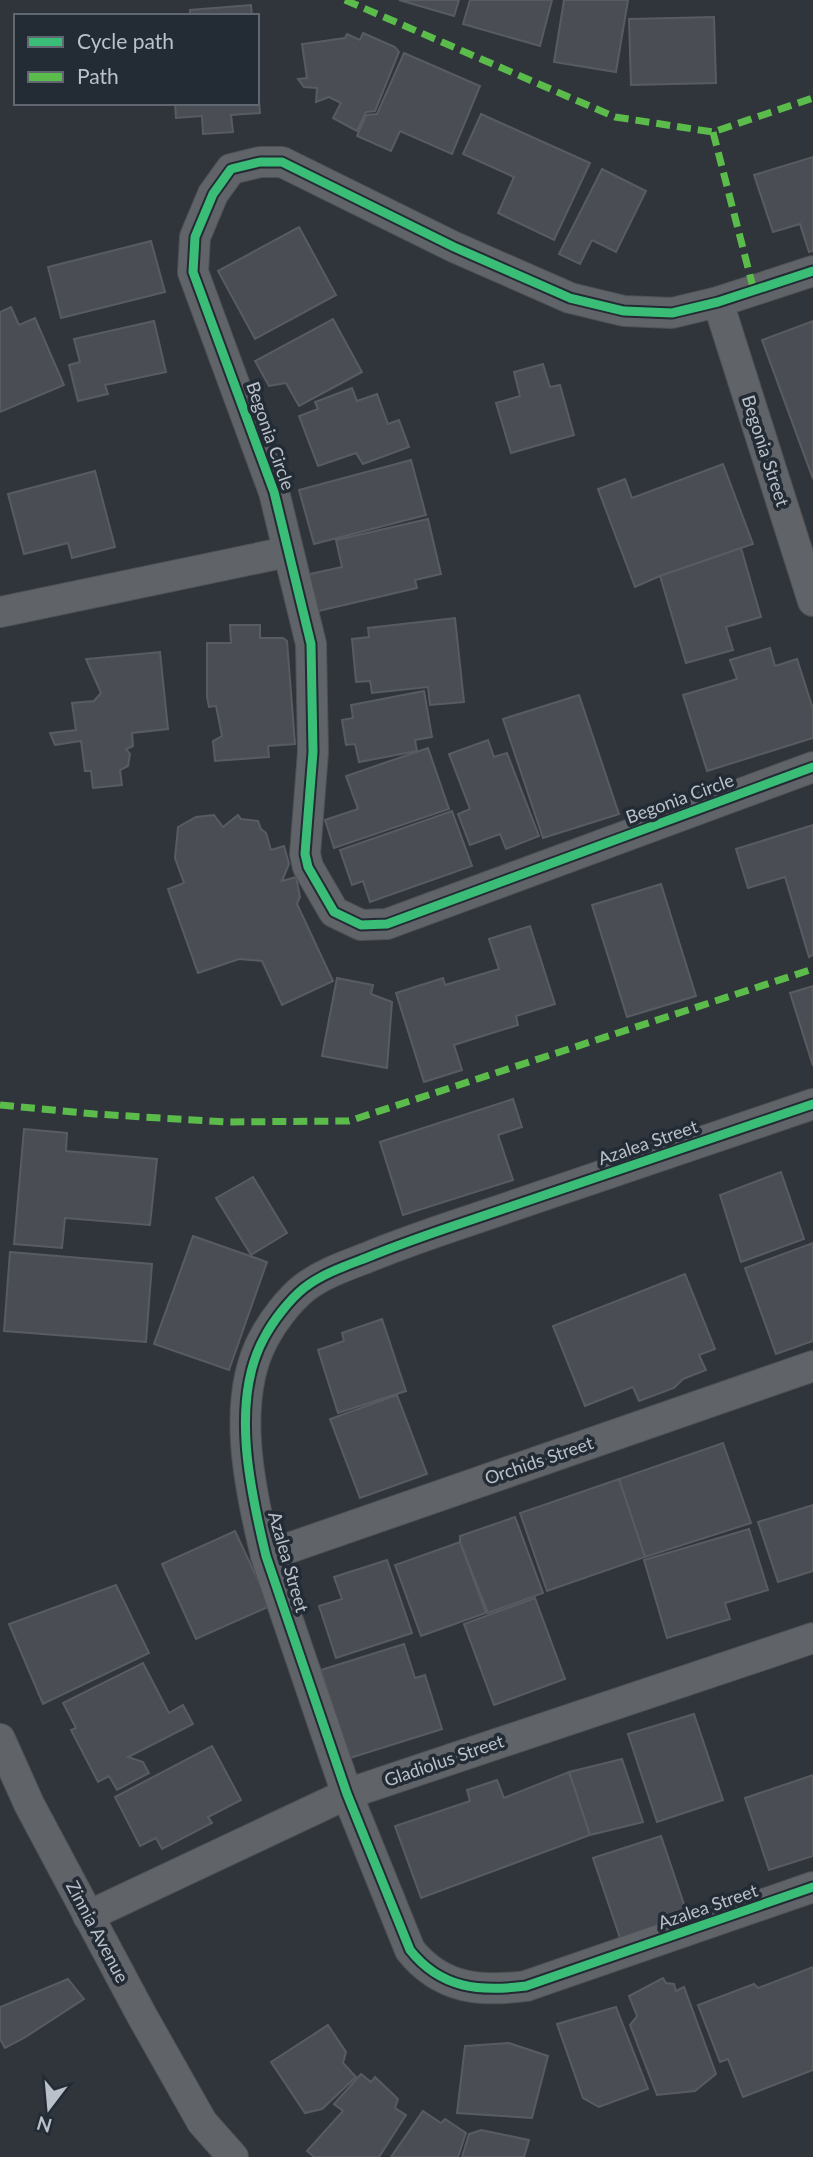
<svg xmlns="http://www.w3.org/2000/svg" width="813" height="2157" viewBox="0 0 813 2157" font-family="Lato,sans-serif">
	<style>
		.building { fill: #4a4e54; stroke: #585c62; stroke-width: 2 }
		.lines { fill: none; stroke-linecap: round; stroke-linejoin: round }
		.street-casing { stroke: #4d5155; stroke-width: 32 }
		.street { stroke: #606368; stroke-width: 30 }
		.quiet { stroke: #5cbc4b; stroke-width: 7; stroke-dasharray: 14 7; stroke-linecap: butt }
		.cycleway-casing { stroke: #232b35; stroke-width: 13 }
		.cycleway { stroke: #3abd76; stroke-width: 9 }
		.labels { text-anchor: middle; stroke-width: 7; stroke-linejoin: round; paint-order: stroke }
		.street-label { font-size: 18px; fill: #bbc1ca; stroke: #232b35 }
	</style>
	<rect width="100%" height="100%" fill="#2f353b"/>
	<g class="building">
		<path d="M399,0H459L454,16Z"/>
		<path d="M470,0H552L540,46L463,24Z"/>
		<path d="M564,0H628L616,72L554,62Z"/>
		<path d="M251,5L252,16H190V10Z"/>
		<path d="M714,17L716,83L631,85L629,19Z"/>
		<path d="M363,33L395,47L399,52L375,111L366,112L357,131L333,118L341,103L329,97L316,102L317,88L304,87L298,79L307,78L302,44L345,38L347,34L360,40Z"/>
		<path d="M404,53L480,86L452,154L400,131L391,151L357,136L366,115L377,114Z"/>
		<path d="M257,79L260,113L231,115L233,132L203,134L202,116L176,118L175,103H257Z"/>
		<path d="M481,114L590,163L554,240L498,213L514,177L463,154Z"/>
		<path d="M813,157V251L809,252L800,224L773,232L754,175Z"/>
		<path d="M602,169L646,191L616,252L592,240L580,264L559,254Z"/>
		<path d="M299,227L336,295L255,339L218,271Z"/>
		<path d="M151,241L165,292L61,318L48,267Z"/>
		<path d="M11,307L19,325L35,318L64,385L0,412V312Z"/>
		<path d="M333,319L362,372L299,406L286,383L269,386L255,361Z"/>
		<path d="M154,321L166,372L105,385L108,394L78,401L69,365L80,362L74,339Z"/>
		<path d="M813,321V479L762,340Z"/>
		<path d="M543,364L550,387L560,385L574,435L511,453L496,403L520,396L514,372Z"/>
		<path d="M352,388L357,401L377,394L388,424L399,420L409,447L363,464L356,453L318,466L299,416L318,409L315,402Z"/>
		<path d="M411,460L426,515L314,544L299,490Z"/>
		<path d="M723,464L753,544L660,576L635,587L598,489L625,479L632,498Z"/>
		<path d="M95,471L115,547L72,558L68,543L24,554L8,494Z"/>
		<path d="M428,519L441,574L415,580L417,588L314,612L305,575L342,567L336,540Z"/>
		<path d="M741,548L761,617L726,627L733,650L686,663L660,576Z"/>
		<path d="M455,618L464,702L430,705L428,687L372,693L370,681L356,682L352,639L369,637L368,628Z"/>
		<path d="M230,625H260V638H283L287,641L295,744L268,746L269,757L215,761L213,741L222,736L216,706L209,707L207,697V643H231Z"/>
		<path d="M770,648L775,666L797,659L813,709V738L707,771L683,695L737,679L730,660Z"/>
		<path d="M160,652L168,729L132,733L133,746L126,749L130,754L128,766L120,770L122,785L93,788L91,771H85L81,741L55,745L50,733L76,730L72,703L94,701L101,693L86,659Z"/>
		<path d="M424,691L432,737L415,740L417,751L359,762L355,744L346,745L342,720L353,718L351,705Z"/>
		<path d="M579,695L619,814L543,838L503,719Z"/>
		<path d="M488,740L494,757L507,753L539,836L506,849L500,834L470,845L458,814L470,809L449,754Z"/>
		<path d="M428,748L449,809L334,848L325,820L358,809L346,776Z"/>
		<path d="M452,811L472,866L370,902L363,881L352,885L340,850Z"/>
		<path d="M214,815L223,827L238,815L241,819L258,821L261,829L266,833L271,850L284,846L289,864L282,881L296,877L300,897L297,904L333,981L282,1005L262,961L239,959L198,973L168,889L184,883L175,858L178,827L196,817Z"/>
		<path d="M813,825V955L809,957L785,877L748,888L736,849Z"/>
		<path d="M661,884L696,996L627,1017L592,905Z"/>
		<path d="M530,926L555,1004L516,1016L518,1025L454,1045L462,1070L424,1082L396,993L443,978L445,985L499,969L489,939Z"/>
		<path d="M337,978L373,985L371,994L392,1002L387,1068L322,1056Z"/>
		<path d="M813,986V1066L790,993Z"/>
		<path d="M513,1099L522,1127L498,1135L513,1180L403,1215L380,1142Z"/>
		<path d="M24,1129L67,1133L66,1151L157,1159L150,1225L65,1218L62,1248L14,1244Z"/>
		<path d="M781,1172L804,1239L741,1262L720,1195Z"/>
		<path d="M253,1177L287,1233L251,1255L216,1198Z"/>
		<path d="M193,1236L267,1262L229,1370L154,1344Z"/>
		<path d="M813,1243V1341L776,1354L745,1268Z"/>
		<path d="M10,1252L152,1264L146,1342L4,1331Z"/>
		<path d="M685,1274L715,1349L699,1355L706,1370L683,1379L674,1388L639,1401L633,1387L585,1406L553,1326Z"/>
		<path d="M382,1319L406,1391L338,1413L318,1350L344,1341L342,1333Z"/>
		<path d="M397,1395L427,1474L360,1498L330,1419Z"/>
		<path d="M723,1443L751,1523L645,1557L619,1479Z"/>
		<path d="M619,1479L645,1557L547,1591L520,1513Z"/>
		<path d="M813,1505V1571L778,1582L758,1522Z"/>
		<path d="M515,1517L543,1593L488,1613L460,1542V1536Z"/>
		<path d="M749,1529L768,1590L725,1603L730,1619L667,1638L644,1560Z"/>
		<path d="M235,1531L270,1606L196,1639L162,1564Z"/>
		<path d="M460,1542L486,1613L421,1636L395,1565Z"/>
		<path d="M387,1560L412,1633L336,1658L319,1606L342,1599L334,1577Z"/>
		<path d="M116,1585L149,1653L43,1704L9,1624Z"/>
		<path d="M535,1598L565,1679L494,1705L464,1624Z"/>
		<path d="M404,1644L415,1678L425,1675L442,1729L350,1758L321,1670Z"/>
		<path d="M143,1663L169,1713L183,1705L193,1724L128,1757L143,1762L149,1773L117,1790L109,1776L98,1782L71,1730L76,1728L63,1703Z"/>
		<path d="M694,1714L723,1800L657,1822L628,1734Z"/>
		<path d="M212,1746L241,1800L208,1817L212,1823L162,1849L156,1838L140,1846L115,1797Z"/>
		<path d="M622,1759L643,1822L590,1835L569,1772Z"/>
		<path d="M569,1772L590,1835L421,1898L395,1826L470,1801L467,1790L497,1780L504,1798Z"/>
		<path d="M813,1775V1856L769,1870L745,1798Z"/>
		<path d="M661,1836L691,1925L623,1947L593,1858Z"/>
		<path d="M813,1967V2070L743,2097L728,2059L720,2062L698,2005L754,1984L758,1988Z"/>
		<path d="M663,1978L666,1983L674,1984L676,1991L684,1987L716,2074L695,2091L657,2095L630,2025L637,2016L629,1996Z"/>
		<path d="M68,1979L84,1999L24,2038L5,2048L0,2039V2007Z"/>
		<path d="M616,2007L648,2089L599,2107L583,2098L557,2024Z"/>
		<path d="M328,2025L346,2052L343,2063L356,2077L322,2109L305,2113L271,2062Z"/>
		<path d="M509,2043L548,2056L532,2118L457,2113L465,2046Z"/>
		<path d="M361,2074L371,2082L375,2077L398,2099L395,2108L406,2115L379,2157H314L307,2151L343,2111L334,2104Z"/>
		<path d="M423,2111L441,2123L445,2119L466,2133L458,2157H391Z"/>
		<path d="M481,2130L529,2140L524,2157H462L469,2134Z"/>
	</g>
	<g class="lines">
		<g class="street-casing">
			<g id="street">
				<path d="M813,271L718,302L672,313L624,311L570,298L454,247L282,162H260L231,169L213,194L195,237L193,272L274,492L311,644L313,752L305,854L308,867L334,912L361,925L387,924L813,767"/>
				<path d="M718,302L813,601"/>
				<path d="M0,612L287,552"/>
				<path d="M813,1104C699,1142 585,1181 471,1220C435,1232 400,1244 366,1258C345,1266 322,1274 304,1288C289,1300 273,1321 264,1338C230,1400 250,1490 266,1556L347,1794L410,1950C441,1989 480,1992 526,1986L813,1887"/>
				<path d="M266,1556L813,1366"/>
				<path d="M0,1739L29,1804L141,2014L202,2122L233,2157"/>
				<path d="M88,1916L347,1794L813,1638"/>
			</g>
		</g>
		<use href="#street" class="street"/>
		<g class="quiet">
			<path d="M345,0L615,117L713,132L813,98"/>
			<path d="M713,132L754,291"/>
			<path d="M0,1105L95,1114L226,1122L349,1121L813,969"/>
		</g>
		<g class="cycleway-casing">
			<g id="cycleway">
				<path d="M813,271L718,302L672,313L624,311L570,298L454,247L282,162H260L231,169L213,194L195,237L193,272L274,492L311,644L313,752L305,854L308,867L334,912L361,925L387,924L813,767"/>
				<path d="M813,1104C699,1142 585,1181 471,1220C435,1232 400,1244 366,1258C345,1266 322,1274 304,1288C289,1300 273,1321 264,1338C230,1400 250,1490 266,1556L347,1794L410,1950C441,1989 480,1992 526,1986L813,1887"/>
			</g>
		</g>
		<use href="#cycleway" class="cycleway"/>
	</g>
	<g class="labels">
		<g class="street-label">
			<text transform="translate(270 436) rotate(71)" y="6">Begonia Circle</text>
			<text transform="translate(765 451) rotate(72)" y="6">Begonia Street</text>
			<text transform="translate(680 799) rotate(-20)" y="6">Begonia Circle</text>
			<text transform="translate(648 1143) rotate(-19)" y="6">Azalea Street</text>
			<text transform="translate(539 1461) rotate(-19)" y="6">Orchids Street</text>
			<text transform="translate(288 1562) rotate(74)" y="6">Azalea Street</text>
			<text transform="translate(444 1761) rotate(-19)" y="6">Gladiolus Street</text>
			<text transform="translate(708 1907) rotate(-19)" y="6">Azalea Street</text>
			<text transform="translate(97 1932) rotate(62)" y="6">Zinnia Avenue</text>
		</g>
	</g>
	<rect x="14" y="14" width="245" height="91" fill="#232b35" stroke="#606771" stroke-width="2"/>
	<rect x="28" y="37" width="35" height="10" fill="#3abd76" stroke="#606771" stroke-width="2"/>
	<text x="77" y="49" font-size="21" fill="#bbc1ca">Cycle path</text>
	<rect x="28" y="72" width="35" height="10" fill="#5cbc4b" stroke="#606771" stroke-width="2"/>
	<text x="77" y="84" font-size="21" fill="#bbc1ca">Path</text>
	<g transform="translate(49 2108) rotate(196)" stroke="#232b35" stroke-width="5" paint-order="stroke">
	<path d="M0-5L12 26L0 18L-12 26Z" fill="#bbc1ca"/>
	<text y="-10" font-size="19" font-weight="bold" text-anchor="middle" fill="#bbc1ca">N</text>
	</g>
</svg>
